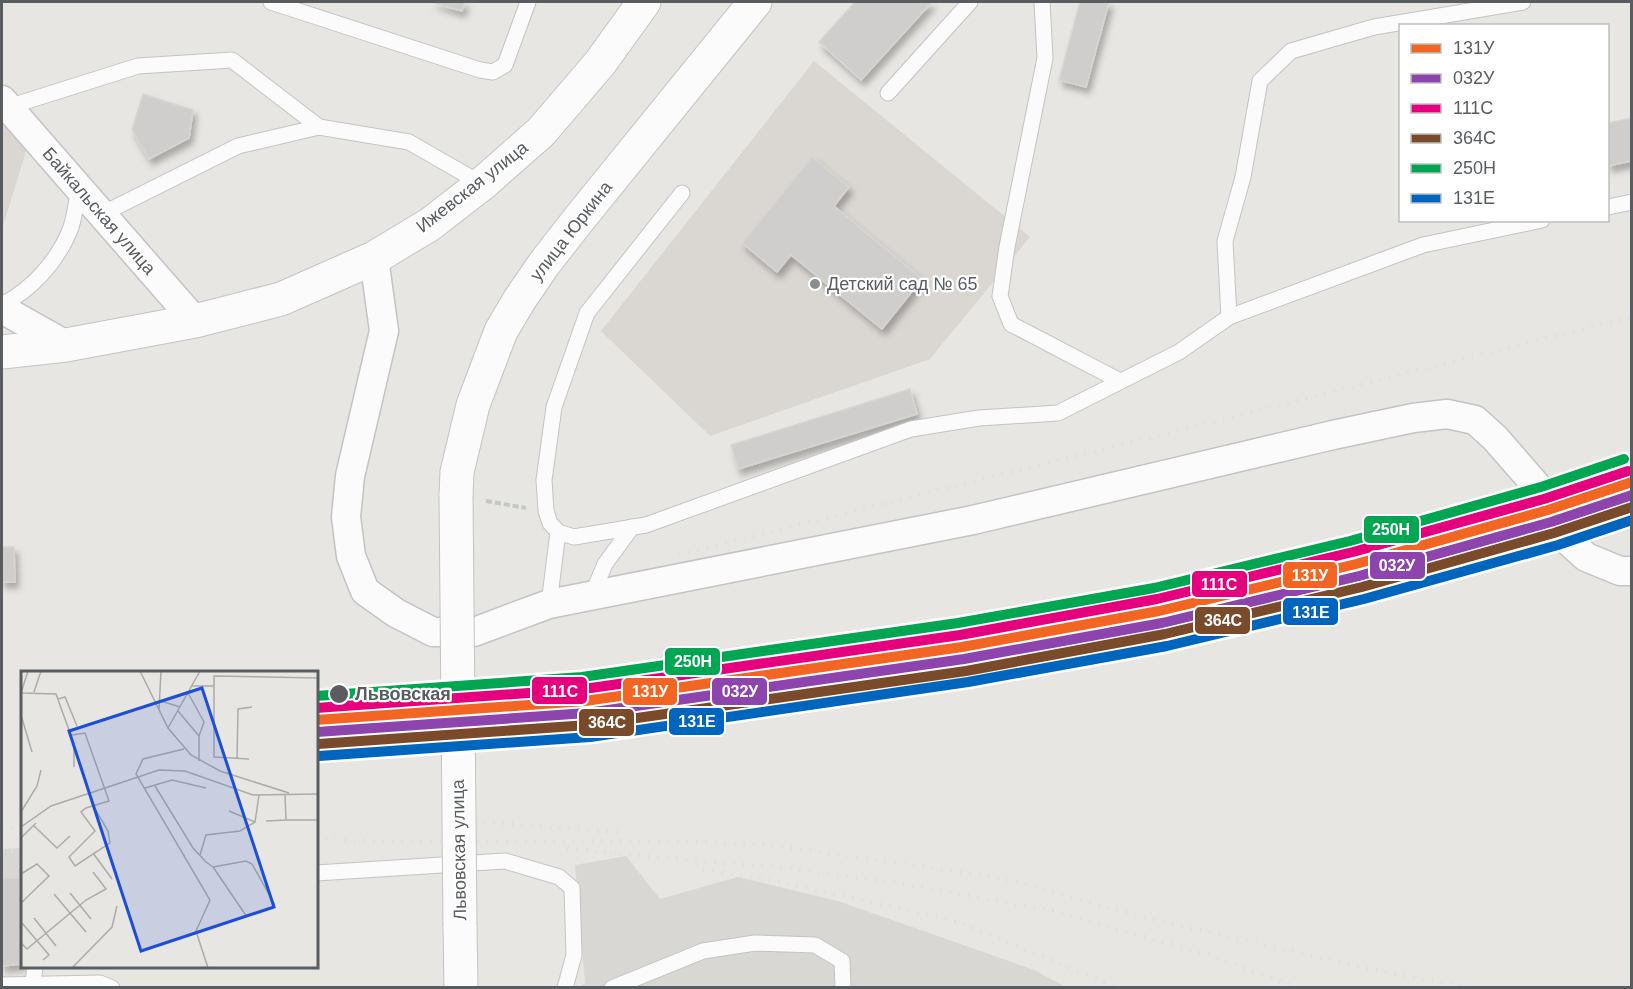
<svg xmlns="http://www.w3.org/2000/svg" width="1633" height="989" viewBox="0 0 1633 989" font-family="Helvetica,sans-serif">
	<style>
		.industrial { fill: #d9d7d4 }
		.education { fill: #dad6d2 }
		.building { fill: #d0cecc; stroke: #d7d5d2; stroke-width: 1.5; filter: url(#shadow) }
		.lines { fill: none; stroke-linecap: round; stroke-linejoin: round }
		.service-casing { stroke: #c4c3c3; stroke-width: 17 }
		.minor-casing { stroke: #c4c3c3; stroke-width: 31 }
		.tertiary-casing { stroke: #c4c3c3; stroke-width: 35 }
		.secondary-casing { stroke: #c3c3c3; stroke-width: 35 }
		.path { stroke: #c2c7c4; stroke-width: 4; stroke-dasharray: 6 3; stroke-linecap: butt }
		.service { stroke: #fcfbfb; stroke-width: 15 }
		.minor { stroke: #fcfbfb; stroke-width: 28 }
		.tertiary { stroke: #fcfbfb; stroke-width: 33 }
		.secondary { stroke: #fcfbfb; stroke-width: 33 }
		.rail { stroke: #e0e0df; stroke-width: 4.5; stroke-dasharray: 1.5 8; stroke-linecap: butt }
		.secondary-bridge-casing { stroke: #c3c3c3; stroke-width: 35; stroke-linecap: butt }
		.secondary-bridge { stroke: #fcfbfb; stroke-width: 33 }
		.rail-1-casing { stroke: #fff; stroke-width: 15 }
		.rail-2-casing { stroke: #fff; stroke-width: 15 }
		.rail-3-casing { stroke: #fff; stroke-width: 15 }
		.rail-4-casing { stroke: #fff; stroke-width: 15 }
		.rail-5-casing { stroke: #fff; stroke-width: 15 }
		.rail-6-casing { stroke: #fff; stroke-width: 15 }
		.rail-1 { stroke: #f26522; stroke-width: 10 }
		.rail-2 { stroke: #8e44ad; stroke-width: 10 }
		.rail-3 { stroke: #e5007d; stroke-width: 10 }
		.rail-4 { stroke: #7a4b2a; stroke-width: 10 }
		.rail-5 { stroke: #00a651; stroke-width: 10 }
		.rail-6 { stroke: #0065bd; stroke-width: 10 }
		.poi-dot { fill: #8b8d8e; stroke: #fff; stroke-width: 2 }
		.stop-dot { fill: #595d60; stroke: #fff; stroke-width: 2 }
		.labels { text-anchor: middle; stroke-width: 4.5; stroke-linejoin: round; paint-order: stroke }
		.street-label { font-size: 18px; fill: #595d60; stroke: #fff }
		.poi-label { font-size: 18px; fill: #595d60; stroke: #fff; text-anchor: start }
		.stop-label { font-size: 18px; font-weight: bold; fill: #595d60; stroke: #fff; text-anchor: start }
		.inset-road { fill: none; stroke: #ababaa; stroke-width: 1.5 }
		.view { fill: #1d4ed8; fill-opacity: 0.15; stroke: #1d4ed8; stroke-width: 3 }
		.inset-edge { fill: none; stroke: #595d60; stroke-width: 3 }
		.line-badge { stroke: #fff; stroke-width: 2 }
		.badge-label { font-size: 16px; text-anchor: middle; font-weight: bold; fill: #fff }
	</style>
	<defs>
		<filter id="shadow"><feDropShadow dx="3.5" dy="6" stdDeviation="3" flood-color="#0004"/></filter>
	</defs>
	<rect width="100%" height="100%" fill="#e8e6e2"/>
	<g class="industrial">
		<path d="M22,848V949L2,951V849Z"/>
		<path d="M626,856L660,899L738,877L838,901L1034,970L1066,987H580L585,983L575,865Z"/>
	</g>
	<g class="education">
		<path d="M814,61L1030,237L930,359L710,436L601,331Z"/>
		<path d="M2,123L27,148L2,229Z"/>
	</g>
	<g class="building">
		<path d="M432,2H465L462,11Z"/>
		<path d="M855,2H932L861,80L819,42Z"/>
		<path d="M1080,2H1109L1086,87L1059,80Z"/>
		<path d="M143,94L193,110L189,138L149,159L132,130Z"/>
		<path d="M1632,118V161L1608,166V123Z"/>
		<path d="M812,157L849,187L834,206L922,279L882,329L791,255L777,272L742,243Z"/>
		<path d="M910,389L917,414L738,469L731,445Z"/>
		<path d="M2,547H14L15,582H2Z"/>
		<path d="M20,878L22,897V964L2,966V879Z"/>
	</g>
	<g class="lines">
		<g class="service-casing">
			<g id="service">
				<path d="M271,2L480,70L493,72L505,65L528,2"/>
				<path d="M1042,2L1045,58L1007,247L1000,296L1011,324L1120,381"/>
				<path d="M888,93L970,2"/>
				<path d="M8,107L138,66L232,60L319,127L409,142L482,184"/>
				<path d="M682,193L587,313L554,407L544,480L546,511L550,523L558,532L574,537L646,525L911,429L979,418L1058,413L1179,352L1229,317L1225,241L1243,177L1260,81L1291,51L1374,27L1523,2"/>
				<path d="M1608,207L1632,202"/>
				<path d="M102,214L238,146L319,127"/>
				<path d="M2,305C32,289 57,262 70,230C75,217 76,202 79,189"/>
				<path d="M1229,317L1423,245L1542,220"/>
				<path d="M592,595L605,564L632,527"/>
				<path d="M549,604L558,532"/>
				<path d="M316,873L505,861L559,877L572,888L574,955L565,988"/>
				<path d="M33,983L35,966"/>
				<path d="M2,985L100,983L112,988"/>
				<path d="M612,988L703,951L755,943L815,945L842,961L843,988"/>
			</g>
		</g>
		<g class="minor-casing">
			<g id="minor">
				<path d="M2,100L195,321"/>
				<path d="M374,258L384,331L350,476L346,517L351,556L365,591L396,613L433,632H474L549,604L973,520L1333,435L1413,418L1447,414L1475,420L1495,438L1541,491L1555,529L1586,557L1620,571H1632"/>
				<path d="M2,309L66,345"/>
			</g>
		</g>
		<g class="tertiary-casing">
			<path id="tertiary" d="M2,352L66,345L195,321L281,299L374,258L429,225L482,184L541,132L600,63L644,2"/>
		</g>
		<g class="secondary-casing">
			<g id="secondary">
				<path d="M456,496L457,472L473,405L501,331L520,299L544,264L579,219L755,2"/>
				<path d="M460,926L461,988"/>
			</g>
		</g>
		<path class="path" d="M486,501L526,508"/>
		<use href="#service" class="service"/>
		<use href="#minor" class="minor"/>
		<use href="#tertiary" class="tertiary"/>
		<use href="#secondary" class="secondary"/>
		<g class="rail">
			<path d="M679,555L1632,317"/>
			<path d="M474,821L624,833"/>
			<path d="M2,828H22"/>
			<path d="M316,839L401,842L626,841L764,844L1002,878L1159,921L1402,976L1481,988"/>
			<path d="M567,848L617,854"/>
			<path d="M2,851L22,850"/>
			<path d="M610,853L787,868L898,883L1049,910L1217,957L1297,988"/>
			<path d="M703,869L784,883L955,921L1119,988"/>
		</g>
		<g class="secondary-bridge-casing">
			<path id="secondary-bridge" d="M456,496L460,926"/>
		</g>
		<use href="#secondary-bridge" class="secondary-bridge"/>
		<g class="rail-1-casing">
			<path id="rail-1" d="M316,720L585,701L962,647L1159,611L1356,564L1548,510L1632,482"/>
		</g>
		<g class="rail-2-casing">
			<path id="rail-2" d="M317,732L587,713L964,659L1162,623L1359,576L1551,522L1632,495"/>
		</g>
		<g class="rail-3-casing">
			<path id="rail-3" d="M316,708L584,689L960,635L1157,599L1353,552L1544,499L1628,471"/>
		</g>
		<g class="rail-4-casing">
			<path id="rail-4" d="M318,744L588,725L966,671L1165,634L1362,587L1554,533L1632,507"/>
		</g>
		<g class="rail-5-casing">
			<path id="rail-5" d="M316,696L582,677L958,623L1154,588L1350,541L1541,487L1624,459"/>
		</g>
		<g class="rail-6-casing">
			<path id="rail-6" d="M319,756L590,737L968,682L1167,646L1364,599L1558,545L1632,520"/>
		</g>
		<use href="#rail-1" class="rail-1"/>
		<use href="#rail-2" class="rail-2"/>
		<use href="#rail-3" class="rail-3"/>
		<use href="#rail-4" class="rail-4"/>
		<use href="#rail-5" class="rail-5"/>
		<use href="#rail-6" class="rail-6"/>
	</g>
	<circle class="poi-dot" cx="815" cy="284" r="6"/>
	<circle class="stop-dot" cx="339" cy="694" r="10"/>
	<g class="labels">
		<g class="street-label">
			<text transform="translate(472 187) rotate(-38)" y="6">Ижевская улица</text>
			<text transform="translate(99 211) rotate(49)" y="6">Байкальская улица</text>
			<text transform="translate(571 231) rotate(-52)" y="6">улица Юркина</text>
			<text transform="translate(459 850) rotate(-91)" y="6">Львовская улица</text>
		</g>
		<g class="poi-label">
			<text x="827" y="290">Детский сад № 65</text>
		</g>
		<g class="stop-label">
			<text x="355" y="700">Львовская</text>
		</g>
	</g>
	<g transform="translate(21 671)">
		<rect width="297" height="297" fill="#e8e6e2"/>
		<path class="inset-road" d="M119,0L147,57L170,84L199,100L268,122M171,15H193V86L228,88M193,15V5L297,7M13,21L20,0M0,22L35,23L53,73V96M0,22L7,0M167,22L183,51L178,65V90M37,28L44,26L56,55M140,30L159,36M138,39L140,0M157,40L178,65M0,44L11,81M147,57L179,0M51,64L64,62L88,130L65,137L60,141L74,160L48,186L54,195L89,172L87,160L73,136M163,78L122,88L115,103L189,229L175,260L187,297M216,88L217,38L231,36M134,115L172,177L185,191L192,196L225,190L231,193L254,234M124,117L151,109L185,117M264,124L265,149H297M208,140L234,151L238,124M0,141L16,115L20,99M245,150L265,149M13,155L36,177L49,165M0,156L30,135L138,99L164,100L232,124L297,123M0,167L15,152M72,182L91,208M179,184L185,164L219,160L234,151M192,196L226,246M0,203L16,193L28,205L0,232M49,222L70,248M33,223L65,261M13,247L35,275M1,252L28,284L22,289M0,272L6,278L65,229L85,218L72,201M51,297L91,256L96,235"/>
		<path class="view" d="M181,17L253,236L120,280L48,60Z"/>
		<rect width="297" height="297" class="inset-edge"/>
	</g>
	<g class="line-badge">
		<rect x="1363" y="515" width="57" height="29" rx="6" fill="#00a651"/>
		<rect x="1369" y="551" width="57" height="29" rx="6" fill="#8e44ad"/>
		<rect x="1282" y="561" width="56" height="28" rx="6" fill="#f26522"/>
		<rect x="1191" y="570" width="57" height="28" rx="6" fill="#e5007d"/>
		<rect x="1282" y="597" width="57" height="29" rx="6" fill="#0065bd"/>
		<rect x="1194" y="606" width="57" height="29" rx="6" fill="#7a4b2a"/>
		<rect x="664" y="647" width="57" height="29" rx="6" fill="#00a651"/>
		<rect x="531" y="676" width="57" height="29" rx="6" fill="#e5007d"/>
		<rect x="711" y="677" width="57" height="29" rx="6" fill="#8e44ad"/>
		<rect x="622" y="677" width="56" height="29" rx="6" fill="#f26522"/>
		<rect x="668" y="707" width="57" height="29" rx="6" fill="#0065bd"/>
		<rect x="578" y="708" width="57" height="29" rx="6" fill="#7a4b2a"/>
	</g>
	<g class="badge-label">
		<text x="1391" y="535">250Н</text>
		<text x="1397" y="571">032У</text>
		<text x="1310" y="581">131У</text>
		<text x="1219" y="590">111С</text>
		<text x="1311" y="618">131Е</text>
		<text x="1223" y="626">364С</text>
		<text x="693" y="667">250Н</text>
		<text x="560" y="697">111С</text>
		<text x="740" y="697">032У</text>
		<text x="650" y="697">131У</text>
		<text x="697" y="727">131Е</text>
		<text x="607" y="728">364С</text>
	</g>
	<rect width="1633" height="989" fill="none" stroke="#595d60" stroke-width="6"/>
	<rect x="1399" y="24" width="210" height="198" fill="#ffffff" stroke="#bdbebf" stroke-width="1.5"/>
	<rect x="1411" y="44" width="30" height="9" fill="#f26522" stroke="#bdbebf" stroke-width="1.5"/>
	<text x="1453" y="54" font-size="18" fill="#595d60">131У</text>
	<rect x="1411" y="74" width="30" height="9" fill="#8e44ad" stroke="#bdbebf" stroke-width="1.5"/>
	<text x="1453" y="84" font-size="18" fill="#595d60">032У</text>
	<rect x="1411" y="104" width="30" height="9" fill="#e5007d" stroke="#bdbebf" stroke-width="1.5"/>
	<text x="1453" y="114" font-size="18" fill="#595d60">111С</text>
	<rect x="1411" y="134" width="30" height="9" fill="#7a4b2a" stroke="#bdbebf" stroke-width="1.5"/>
	<text x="1453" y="144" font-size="18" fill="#595d60">364С</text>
	<rect x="1411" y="164" width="30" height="9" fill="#00a651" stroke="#bdbebf" stroke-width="1.5"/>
	<text x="1453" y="174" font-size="18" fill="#595d60">250Н</text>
	<rect x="1411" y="194" width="30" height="9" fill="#0065bd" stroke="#bdbebf" stroke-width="1.5"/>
	<text x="1453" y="204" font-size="18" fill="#595d60">131Е</text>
</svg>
